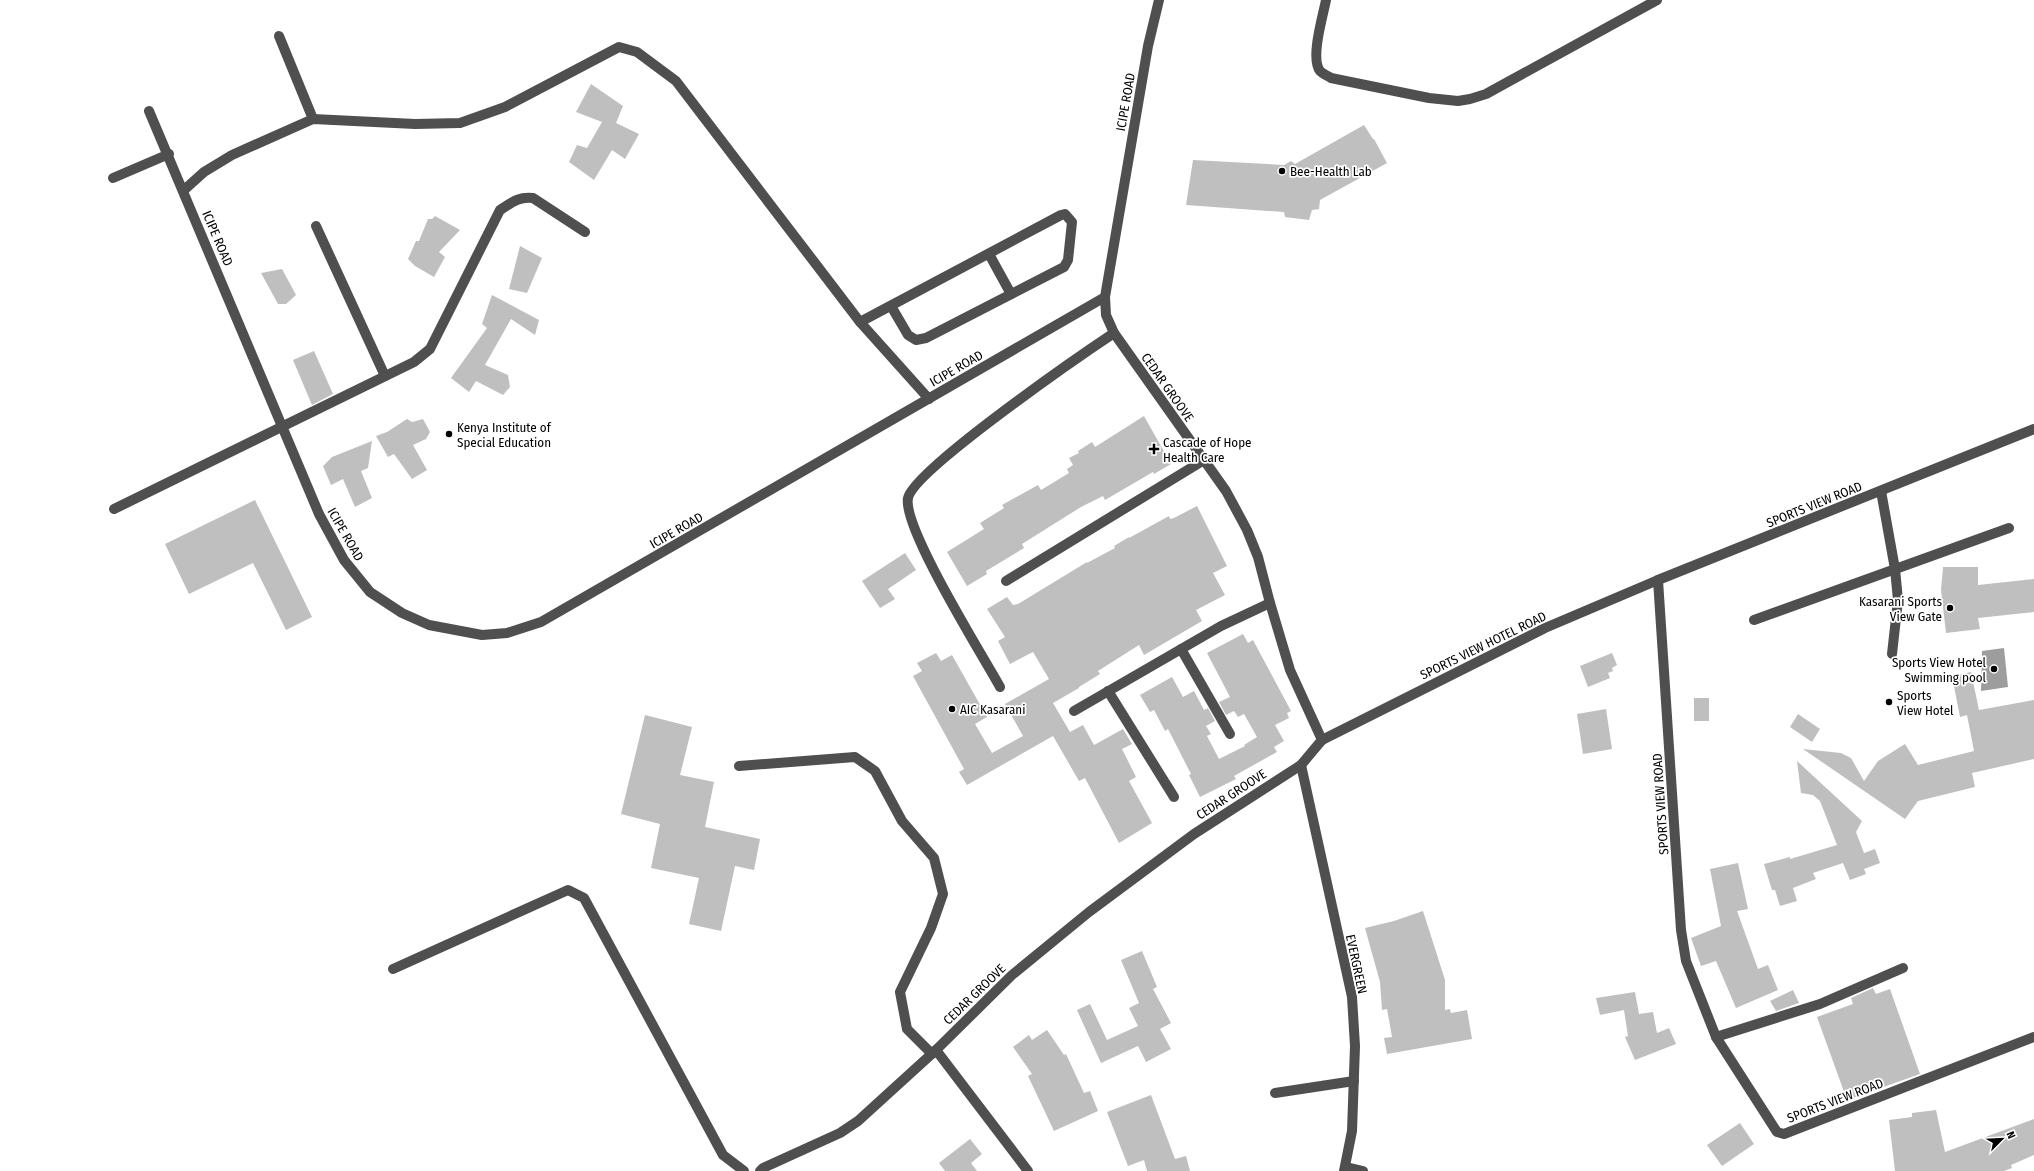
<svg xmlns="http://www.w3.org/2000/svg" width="2034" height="1171" viewBox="0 0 2034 1171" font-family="'Fira Sans Condensed',sans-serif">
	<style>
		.water { fill: #9d9d9d }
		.building { fill: #bfbfbf }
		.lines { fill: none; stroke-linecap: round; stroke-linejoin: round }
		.minor { stroke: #4f4f4f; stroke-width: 10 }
		.poi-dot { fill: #000; stroke: #fff; stroke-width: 1.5 }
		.labels { text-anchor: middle; stroke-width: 3.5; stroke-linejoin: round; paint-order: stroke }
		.street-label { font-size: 13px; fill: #000; stroke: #fff }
		.poi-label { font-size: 13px; fill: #000; stroke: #fff; text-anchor: start }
	</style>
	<rect width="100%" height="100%" fill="#fff"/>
	<path class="water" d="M2004,648L2008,687L1981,691L1982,651Z"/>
	<g class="building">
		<path d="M591,84L623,106L616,123L639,134L625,159L612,150L594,180L569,162L577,145L587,148L602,122L576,112Z"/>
		<path d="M1364,125L1373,139H1374L1387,163L1320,200L1319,209L1312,210L1309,220L1285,217L1284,212L1186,205L1193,160L1284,165L1291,161L1295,164Z"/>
		<path d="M435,216L460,230L439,252L445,257L434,277L415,266L408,259L416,241H419L428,219H432Z"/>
		<path d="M520,246L542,258L527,293L509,289Z"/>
		<path d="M282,269L296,295L286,304H278L261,273Z"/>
		<path d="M492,295L539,320L535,335L511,319L485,365L508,375L510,387L503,395L476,381L469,392L451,378L487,328L482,324Z"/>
		<path d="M314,351L333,394L312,405L293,360Z"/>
		<path d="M1144,416L1171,464L1154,474L1153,472L1105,500L1103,496L1081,507L1022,544L1024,548L986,571L987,574L967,586L947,552L984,529L980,523L1004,508L1002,505L1038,485L1041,490L1069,473L1067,469L1073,465L1069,458L1079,453L1078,451L1092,442L1095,447Z"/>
		<path d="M407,419L412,422L423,419L430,432L426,439L413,445L427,470L412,479L394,454L388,457L376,436L387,432Z"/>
		<path d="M372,441L368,468L361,471L372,498L355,507L343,479L331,485L323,466L332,457Z"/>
		<path d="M255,500L312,617L286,630L253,563L189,594L165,544Z"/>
		<path d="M1197,506L1227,566L1213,573L1225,595L1196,610L1202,621L1144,655L1139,645L1098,671L1100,674L1079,687V688L1053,703L1070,732L1083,725L1094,745L1123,729L1132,744L1122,749L1136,777L1129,781L1152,823L1119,843L1085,778L1079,781L1053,736L967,785L959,772L964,769L913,676L922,671L917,663L936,653L941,661L952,655L987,717L975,724L992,753L1023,736L1005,704L1049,679L1033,652L1010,664L998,641L1005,637L987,609L1007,597L1013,605L1018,604L1087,562V563L1115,548L1114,546L1129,537V538L1169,516L1170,519L1174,518Z"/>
		<path d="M905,553L916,570L888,589L895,599L880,608L862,581Z"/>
		<path d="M1943,567H1978V585L2034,579V612L1978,618L1980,629L1946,633L1941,590Z"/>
		<path d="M1243,634L1248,643L1253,640L1291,711L1287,713L1289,718L1275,725L1284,741L1274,747L1277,752L1234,776L1236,779L1200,797L1189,775L1191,774L1168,729L1165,731L1154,710L1150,712L1140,695L1172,677L1183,697L1194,691L1204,710L1208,708L1215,721L1206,726L1211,734L1207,736L1219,759L1245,746L1244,745L1257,737L1244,714L1238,717L1234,711L1226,715L1219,702L1230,697L1207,653Z"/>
		<path d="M1612,653L1617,665L1612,668L1613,671L1608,673L1610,678L1588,687L1580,666Z"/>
		<path d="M1971,672L1979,710L2034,700V759L1972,773L1975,787L1918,801L1905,819L1803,749L1841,753L1851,758L1864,781L1878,761L1905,744L1918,765L1974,751L1967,715L1960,717L1952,676Z"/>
		<rect x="1694" y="698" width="15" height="23"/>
		<path d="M1606,709L1612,749L1583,754L1577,714Z"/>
		<path d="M1798,714L1820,729L1812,742L1790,727Z"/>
		<path d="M645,715L692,727L680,775L714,782L705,827L760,839L754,870L735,866L721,931L689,924L699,878L651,868L660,824L621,814Z"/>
		<path d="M1797,761L1862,821L1856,832L1864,853L1875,849L1880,863L1864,869L1866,874L1850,880L1843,863L1813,873L1816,879L1793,888L1797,901L1780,906L1775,890H1772L1764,864L1790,857V859L1837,845L1820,801L1813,795L1801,793Z"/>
		<path d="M1738,863L1748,909L1737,911L1758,969L1768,965L1778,990L1736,1008L1716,961L1701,966L1691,938L1721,926L1710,869Z"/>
		<path d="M1423,911L1445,980V1010L1450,1009L1451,1013L1467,1010L1472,1039L1387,1054L1384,1038L1392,1037L1387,1009L1382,1010L1380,982L1365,928L1394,921Z"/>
		<path d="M1142,951L1157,987L1153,989L1171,1023L1160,1029L1171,1049L1146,1062L1138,1046L1101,1063L1077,1010L1090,1004L1107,1040L1138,1026L1129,1008L1139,1003L1121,960Z"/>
		<path d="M1873,988L1876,994L1890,989L1920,1074L1847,1100L1817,1017L1853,1004L1851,998Z"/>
		<path d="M1793,990L1799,1003L1776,1011L1770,1001Z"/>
		<path d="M1635,992L1639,1014L1653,1012L1657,1033L1669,1028L1676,1044L1635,1060L1625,1037L1628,1036L1624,1010L1600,1015L1596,998Z"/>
		<path d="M1047,1030L1064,1055L1066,1054L1084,1093L1090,1091L1098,1111L1054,1131L1028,1076L1032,1074L1013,1047L1029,1035L1032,1040Z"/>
		<path d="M1151,1095L1175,1159L1186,1156L1190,1171H1147L1144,1160L1128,1166L1107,1112Z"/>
		<path d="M1936,1110L1945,1152L2034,1119V1155L2011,1165L2012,1168L2004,1171H1895L1889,1120L1912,1117V1113Z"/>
		<path d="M1740,1123L1754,1144L1722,1166L1707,1145Z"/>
		<path d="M970,1139L982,1154L971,1163L977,1171H945L939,1163Z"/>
	</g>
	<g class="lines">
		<g class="minor">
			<path d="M1326,0C1323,16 1310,58 1320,71C1323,74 1328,76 1331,78L1429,98L1458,101L1470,99L1486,94L1657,0"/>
			<path d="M279,36L313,119"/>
			<path d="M149,111L319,514L344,560L370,592L402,613L429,625L482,635L507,633L541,622L1105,297L1148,46L1159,0"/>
			<path d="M113,178L169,154"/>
			<path d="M184,190L204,172L232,155L313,119L415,124L460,123L505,107L619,47L637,52L676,81L860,322L929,399"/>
			<path d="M316,226L385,376"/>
			<path d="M989,254L1011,294"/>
			<path d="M860,322L1061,215L1065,214L1072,222L1068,260L1064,267L926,338L916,340L908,335L891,306"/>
			<path d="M2034,429L1658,580L1681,930L1686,961L1716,1037L1777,1132L1784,1134L2034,1037"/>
			<path d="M1881,491L1895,569L1898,600L1892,654"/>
			<path d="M114,509L414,362L430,349L500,210C511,203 519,196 533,198L585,232"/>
			<path d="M1006,581L1204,460"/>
			<path d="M1754,620L2009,528"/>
			<path d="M1181,649L1230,734"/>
			<path d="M1000,687C983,656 902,527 908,498C914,470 1081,355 1114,333"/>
			<path d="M1108,691L1174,797"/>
			<path d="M1074,711L1221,626L1270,603"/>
			<path d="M1322,740L1545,628L1658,580"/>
			<path d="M1301,765L1352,997L1355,1046L1352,1131L1344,1171"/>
			<path d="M739,766L855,757L875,771L902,821L934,858L943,894L931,928L900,992L907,1029L932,1054"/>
			<path d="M393,969L568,890L584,898L723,1155L744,1171"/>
			<path d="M1716,1037L1820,1004L1903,968"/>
			<path d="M936,1050L1028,1171"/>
			<path d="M1275,1093L1354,1081"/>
			<path d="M1346,1167L1363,1171"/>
			<path d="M760,1171L763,1168L840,1133L858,1121L936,1050L1012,975L1089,912L1194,834L1301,765L1322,740L1290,670L1270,603L1258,557L1247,530L1226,491L1114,333L1106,315L1105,297"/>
		</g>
	</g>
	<g class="poi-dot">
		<circle cx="1282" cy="171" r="4"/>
		<circle cx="449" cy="434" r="4"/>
		<path d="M1152 443h4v4h4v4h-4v4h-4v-4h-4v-4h4z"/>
		<circle cx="1950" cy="608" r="4"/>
		<circle cx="1994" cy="669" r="4"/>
		<circle cx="1889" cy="702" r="4"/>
		<circle cx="952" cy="709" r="4"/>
	</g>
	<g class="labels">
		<g class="street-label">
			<text transform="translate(1125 102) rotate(-80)" y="5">ICIPE ROAD</text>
			<text transform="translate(218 238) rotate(67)" y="5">ICIPE ROAD</text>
			<text transform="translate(956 368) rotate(-30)" y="5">ICIPE ROAD</text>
			<text transform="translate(1168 387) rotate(55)" y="5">CEDAR GROOVE</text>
			<text transform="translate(1814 504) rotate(-22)" y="5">SPORTS VIEW ROAD</text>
			<text transform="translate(676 530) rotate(-30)" y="5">ICIPE ROAD</text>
			<text transform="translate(346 534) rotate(60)" y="5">ICIPE ROAD</text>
			<text transform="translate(1483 645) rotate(-26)" y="5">SPORTS VIEW HOTEL ROAD</text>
			<text transform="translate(1231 794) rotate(-33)" y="5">CEDAR GROOVE</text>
			<text transform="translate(1660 804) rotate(-94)" y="5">SPORTS VIEW ROAD</text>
			<text transform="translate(1357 964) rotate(78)" y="5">EVERGREEN</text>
			<text transform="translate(974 994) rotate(-44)" y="5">CEDAR GROOVE</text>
			<text transform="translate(1835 1100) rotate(-21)" y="5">SPORTS VIEW ROAD</text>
		</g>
		<g class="poi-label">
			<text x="1290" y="176">Bee-Health Lab</text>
			<text x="457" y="432">Kenya Institute of<tspan x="457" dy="15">Special Education</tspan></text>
			<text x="1163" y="447">Cascade of Hope<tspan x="1163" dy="15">Health Care</tspan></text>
			<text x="1942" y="606" text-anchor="end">Kasarani Sports<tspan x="1942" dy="15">View Gate</tspan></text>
			<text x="1986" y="667" text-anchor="end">Sports View Hotel<tspan x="1986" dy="15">Swimming pool</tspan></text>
			<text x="1897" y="700">Sports<tspan x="1897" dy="15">View Hotel</tspan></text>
			<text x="960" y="714">AIC Kasarani</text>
		</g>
	</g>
	<g transform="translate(2002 1139) rotate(66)" stroke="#ffffff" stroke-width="3" paint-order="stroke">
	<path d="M0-3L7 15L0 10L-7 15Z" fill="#000000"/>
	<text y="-6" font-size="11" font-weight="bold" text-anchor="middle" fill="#000000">N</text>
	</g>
</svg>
